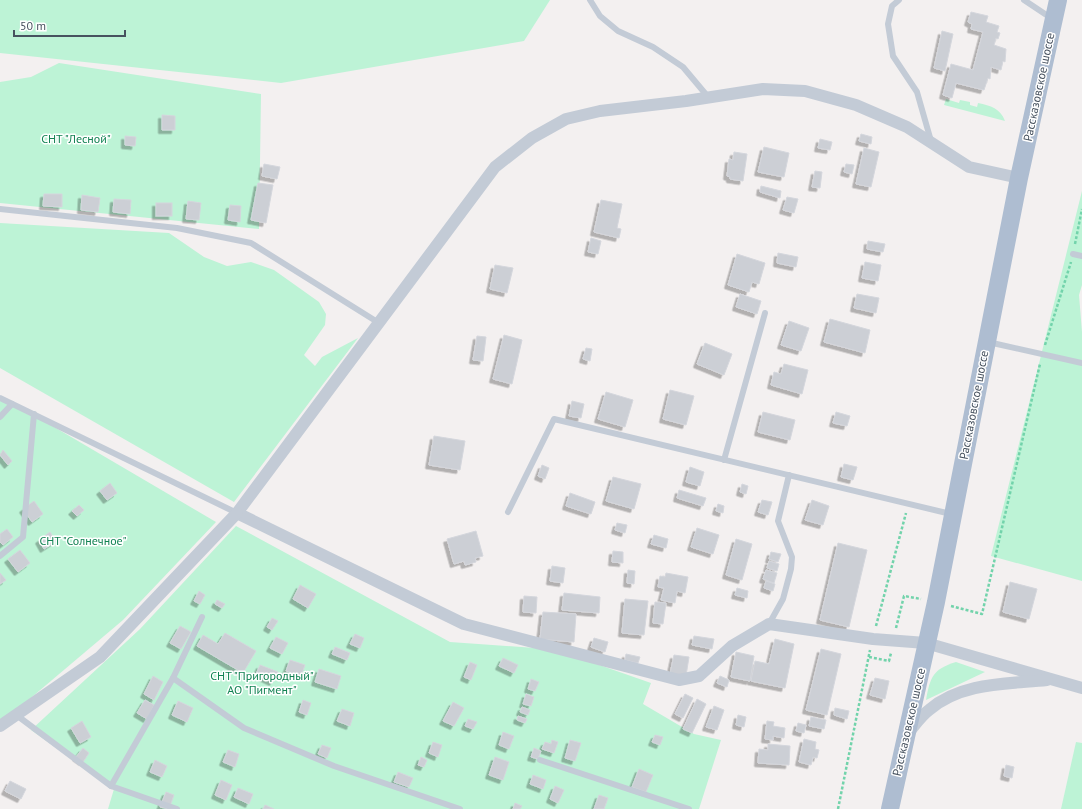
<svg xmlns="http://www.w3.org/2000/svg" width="1082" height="809" viewBox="0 0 1082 809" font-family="'PT Sans',sans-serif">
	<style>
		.green { fill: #bdf3d6 }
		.building { fill: #cccfd5; stroke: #d4d6dc; filter: url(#shadow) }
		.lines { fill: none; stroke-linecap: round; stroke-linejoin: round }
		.path { stroke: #72d3ab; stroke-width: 2.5; stroke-dasharray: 3 2; stroke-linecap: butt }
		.lane { stroke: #c3cbd6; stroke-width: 6 }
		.street { stroke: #c3cbd6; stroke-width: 12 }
		.primary { stroke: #aebdd1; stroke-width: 18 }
		.labels { text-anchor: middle; stroke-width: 3; stroke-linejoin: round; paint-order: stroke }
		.street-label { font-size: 12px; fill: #47525f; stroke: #fff }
		.park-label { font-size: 12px; fill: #118252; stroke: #fff }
	</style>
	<defs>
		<filter id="shadow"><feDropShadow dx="-3.5" dy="3.5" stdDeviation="0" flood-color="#0004"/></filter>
	</defs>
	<rect width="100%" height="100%" fill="#f3f0f0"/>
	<g class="green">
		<path d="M0,0H550L524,41L281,83L0,53Z"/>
		<path d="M59,63L261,94L259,229L0,203V82L31,77Z"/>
		<path d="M946,99L959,103L960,100L970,102V105L977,107L978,103C991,106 1000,108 1005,121L944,105Z"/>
		<path d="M1082,191V285L1079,295L1082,332V581L991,556Z"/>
		<path d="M0,223L169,233L204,257L227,266L251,262L274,270L319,302L326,314L325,325L304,355L315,366L322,357L358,338L234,502L0,368Z"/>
		<path d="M0,398L20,407L216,522L123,620L0,724Z"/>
		<path d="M236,526L450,642L535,648L585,660L651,683L643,704L694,734L721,740L699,809H108L114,789L31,730L140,629Z"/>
		<path d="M956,662L985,672L926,700C930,677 933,669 956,662Z"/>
		<path d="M1076,742L1082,743V809H1061Z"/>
	</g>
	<g class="building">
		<path d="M971,12L988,16L986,22L999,26L997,32L1000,33L998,39L996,38L994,45L1006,49L1005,62L1003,61L1001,70L991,67L990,79L988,78L984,90L956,83L952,98L943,95L951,64L973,70L983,32L971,29L972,24L968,22Z"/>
		<path d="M942,31L953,34L945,71L934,68Z"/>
		<path d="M162,115L175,116V130H162Z"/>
		<path d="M861,134L872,137L871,144L859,141Z"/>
		<path d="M125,136L136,137L135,146L125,145Z"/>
		<path d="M820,139L832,142L830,150L818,148Z"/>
		<path d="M764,147L789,153L784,177L758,172Z"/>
		<path d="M864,148L879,152L871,187L856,184Z"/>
		<path d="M734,152L747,154L743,181L730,179V177L727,176L729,159L733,160Z"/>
		<path d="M264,164L280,167L277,179L262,176Z"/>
		<path d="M846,164L854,165L852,174L844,172Z"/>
		<path d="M815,171L822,172L820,188L812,187Z"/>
		<path d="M258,183L273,185L266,223L251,220Z"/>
		<path d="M761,186L781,191L780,198L760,192Z"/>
		<path d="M44,194H62V207L43,206Z"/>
		<path d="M82,195L100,198L98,212L81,210Z"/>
		<path d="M787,197L798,199L794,213L783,210Z"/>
		<path d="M114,199L131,200L130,214L113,212Z"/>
		<path d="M601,200L622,204L617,228L621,229L619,238L594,232Z"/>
		<path d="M188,201L201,203L199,220L186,219Z"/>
		<rect x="156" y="203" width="16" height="13"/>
		<path d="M230,205L241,206L240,222L228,220Z"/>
		<path d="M591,238L601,241L598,254L588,252Z"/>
		<path d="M868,241L885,244L883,252L867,249Z"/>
		<path d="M778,253L798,257L796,267L777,263Z"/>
		<path d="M737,254L765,263L759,284L752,282L749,292L728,285Z"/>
		<path d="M865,262L881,265L878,281L862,278Z"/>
		<path d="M495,265L513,268L507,293L490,289Z"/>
		<path d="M740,294L761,301L757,314L736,307Z"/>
		<path d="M857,294L879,298L876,313L854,308Z"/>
		<path d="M830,319L870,330L865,353L824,342Z"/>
		<path d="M789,321L809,328L801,351L781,345Z"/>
		<path d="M504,335L522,340L512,384L493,379Z"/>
		<path d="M477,336L486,337L483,361L473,360Z"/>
		<path d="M705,343L732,354L724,375L697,364Z"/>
		<path d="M586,348L592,349L590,361L583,359Z"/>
		<path d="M784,364L808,370L802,394L771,385L774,372L781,374Z"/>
		<path d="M670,390L694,396L686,425L663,419Z"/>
		<path d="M606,392L633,400L625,427L598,419Z"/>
		<path d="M572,401L584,404L581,418L569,416Z"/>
		<path d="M763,412L795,420L790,440L758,432Z"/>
		<path d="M836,412L850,416L847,426L833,423Z"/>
		<path d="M434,436L465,441L460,470L429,465Z"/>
		<path d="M3,450L12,461L8,465L0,455Z"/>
		<path d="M844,464L857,467L853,480L841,477Z"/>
		<path d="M542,465L549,468L545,479L538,476Z"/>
		<path d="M690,467L704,472L700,486L686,482Z"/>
		<path d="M613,477L641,484L634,509L606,501Z"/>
		<path d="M110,483L117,493L107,500L100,491Z"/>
		<path d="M742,484L748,486L746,494L740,492Z"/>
		<path d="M679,490L706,498L703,506L677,498Z"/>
		<path d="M570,493L595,502L591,514L566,506Z"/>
		<path d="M762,500L772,502L768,515L758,512Z"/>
		<path d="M812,500L829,506L823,525L805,520Z"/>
		<path d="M34,501L43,514L32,522L23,509Z"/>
		<path d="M718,504L724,506L723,513L716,511Z"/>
		<path d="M79,505L84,510L77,516L72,511Z"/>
		<path d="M617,523L627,525L625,533L615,530Z"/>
		<path d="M697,528L719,535L713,554L691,547Z"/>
		<path d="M7,529L13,537L3,545L0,542V534Z"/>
		<path d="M476,531L483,556L475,558L476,562L465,565L464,561L454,564L447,539Z"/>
		<path d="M50,532L56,541L44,549L39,540Z"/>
		<path d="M654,535L668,539L666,548L651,544Z"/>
		<path d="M736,539L752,544L742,580L726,575Z"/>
		<path d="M838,543L867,550L849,627L820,620Z"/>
		<path d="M20,550L30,563L18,572L8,559Z"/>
		<path d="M613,551L623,552V563L612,562Z"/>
		<path d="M771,552L781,554L778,562L769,559Z"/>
		<path d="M769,561L779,564L777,571L767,568Z"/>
		<path d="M552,566L565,568L563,583L550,581Z"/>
		<path d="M628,570L635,571L634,584L627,583Z"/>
		<path d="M766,570L777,573L774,583L763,579Z"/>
		<path d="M0,573L6,580L0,584Z"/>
		<path d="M666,573L688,577L685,593L677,591L675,603L661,600L664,588L658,587L660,576L665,577Z"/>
		<path d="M766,581L775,584L773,591L764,588Z"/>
		<path d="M1010,582L1037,589L1029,619L1003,612Z"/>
		<path d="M300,585L316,594L308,608L293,599Z"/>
		<path d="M737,588L748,591L747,598L735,595Z"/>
		<path d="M199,591L205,595L200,604L194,601Z"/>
		<path d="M564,593L600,597L599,613L562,610Z"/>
		<path d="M524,596L537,597L536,613L523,612Z"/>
		<path d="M625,599L648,601L644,635L622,633Z"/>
		<path d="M217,600L225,604L222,608L215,604Z"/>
		<path d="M655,602L666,603L663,624L653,623Z"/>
		<path d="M543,612L576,614L574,642L540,639Z"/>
		<path d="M272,618L278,621L272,630L267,627Z"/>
		<path d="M180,626L191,632L181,649L170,643Z"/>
		<path d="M225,633L256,651L243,673L197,646L203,635L218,644Z"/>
		<path d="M355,634L364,638L360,648L350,644Z"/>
		<path d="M694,636L714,639L712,649L692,645Z"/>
		<path d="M276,637L288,643L282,654L270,648Z"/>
		<path d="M594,638L608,642L605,652L591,647Z"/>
		<path d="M775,639L794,644L785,688L751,681L755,661L769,664Z"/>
		<path d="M335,647L350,653L347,660L332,654Z"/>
		<path d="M821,649L841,654L827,715L806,710Z"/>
		<path d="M736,652L754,656L750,681L731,677Z"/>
		<path d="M626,654L640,657L638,663L625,660Z"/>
		<path d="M674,655L689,657L686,676L670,674Z"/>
		<path d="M503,658L518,665L514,673L499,666Z"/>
		<path d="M290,660L305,665L301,676L286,671Z"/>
		<path d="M470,662L477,665L471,680L464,677Z"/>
		<path d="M260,665L278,672L273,682L256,674Z"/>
		<path d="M319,669L341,676L337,689L315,682Z"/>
		<path d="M153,676L163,682L154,700L144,694Z"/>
		<path d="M720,676L729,680L727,687L717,683Z"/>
		<path d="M875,678L889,681L885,699L870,695Z"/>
		<path d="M531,679L539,682L535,691L528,689Z"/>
		<path d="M526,694L534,697L531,706L523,704Z"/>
		<path d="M685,694L693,698L683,718L675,714Z"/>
		<path d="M697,699L706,704L692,733L683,729Z"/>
		<path d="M145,700L154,705L147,719L137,713Z"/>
		<path d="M303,700L311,703L307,715L299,712Z"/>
		<path d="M178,701L193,708L187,722L172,715Z"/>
		<path d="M453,702L464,708L454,726L443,721Z"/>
		<path d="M714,706L724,710L717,730L706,727Z"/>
		<path d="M522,707L530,710L528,715L520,712Z"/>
		<path d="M835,708L849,711L847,719L834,715Z"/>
		<path d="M342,709L354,713L350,726L337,721Z"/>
		<path d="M738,715L746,717L744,727L736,725Z"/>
		<path d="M518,716L527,719L525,723L517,720Z"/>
		<path d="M811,717L826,720L824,729L809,726Z"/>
		<path d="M468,719L477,722L473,729L465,726Z"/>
		<path d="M82,721L91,737L80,743L71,728Z"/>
		<path d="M767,721L774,722L773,726L785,728L784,738L773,736V740L765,739Z"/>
		<path d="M798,723L806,725L804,733L796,731Z"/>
		<path d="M503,732L514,736L509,749L499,745Z"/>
		<path d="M655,735L663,737L660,745L652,742Z"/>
		<path d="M804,739L816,742L815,749L819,750L817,758L813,757L811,765L799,762Z"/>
		<path d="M552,740L558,742L554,753L542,749L545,742L551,744Z"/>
		<path d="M570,740L581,743L575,761L565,758Z"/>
		<path d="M433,742L442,745L438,757L429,753Z"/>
		<path d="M768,744L790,746L789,765L758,763L759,749L768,750Z"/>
		<path d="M322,745L331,748L327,758L318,754Z"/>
		<path d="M83,748L89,753L83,762L76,757Z"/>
		<path d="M534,748L541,751L538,759L531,757Z"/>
		<path d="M228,750L239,754L235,767L223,762Z"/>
		<path d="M421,757L427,760L424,767L418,765Z"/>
		<path d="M495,757L509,762L503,780L489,775Z"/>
		<path d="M155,760L167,766L162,777L150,772Z"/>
		<path d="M1006,765L1014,767L1012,778L1004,776Z"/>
		<path d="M639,769L653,775L646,792L632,787Z"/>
		<path d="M398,772L413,778L409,787L394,782Z"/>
		<path d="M533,775L546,780L543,789L530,784Z"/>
		<path d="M221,780L232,785L226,800L215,795Z"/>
		<path d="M10,781L26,789L21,799L5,791Z"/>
		<path d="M555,786L564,790L558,803L550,799Z"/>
		<path d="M238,788L253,794L249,804L234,797Z"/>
		<path d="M166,792L174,795L169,809L160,807Z"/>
		<path d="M599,795L608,798L604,809H594Z"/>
		<path d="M515,803L522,806L520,809H513Z"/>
		<path d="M265,805L274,809H263Z"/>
	</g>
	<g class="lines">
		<g class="path">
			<path d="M1075,244L1082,209"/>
			<path d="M1045,345L1071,262"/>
			<path d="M951,606L982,614L1040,364"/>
			<path d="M876,626L906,513"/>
			<path d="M896,628L904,596L921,599"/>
			<path d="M869,657L889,661L891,653"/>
			<path d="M838,809L870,650"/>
		</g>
		<g class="lane">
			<path d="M590,0L600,16L618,31L653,47L683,67L709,98"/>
			<path d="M899,0L892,6L888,24L893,56L917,92L931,141"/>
			<path d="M1024,0L1051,18"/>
			<path d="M0,209L177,228L251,243L379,323"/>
			<path d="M1073,254L1082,256"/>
			<path d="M988,342L1082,363"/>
			<path d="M0,398L237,513"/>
			<path d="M0,417L12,404"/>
			<path d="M724,460L765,313"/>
			<path d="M508,512L554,419L951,514"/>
			<path d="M0,556L23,537L34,414"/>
			<path d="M769,624L783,599L791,569L792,557L778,521L789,475"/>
			<path d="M173,678L202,617"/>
			<path d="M15,714L111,786L177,809"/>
			<path d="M540,760L689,809"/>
			<path d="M111,786L173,678L244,728L334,766L460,809"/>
		</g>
		<g class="street">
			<path d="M1019,178L969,167L907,127L856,105L805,91L763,89L686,101L600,111L566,119L532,138L495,167L237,513L464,624L679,680L699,676L732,646L769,624L873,639L926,643L1082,688"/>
			<path d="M0,726L100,657L237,513"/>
			<path d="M908,733C915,725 921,716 929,710C961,682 1008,684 1047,680"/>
		</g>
		<path class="primary" d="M890,809L936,602L1019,178L1058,0"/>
	</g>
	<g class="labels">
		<g class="street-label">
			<text transform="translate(1039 87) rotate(-78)" y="4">Рассказовское шоссе</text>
			<text transform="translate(974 405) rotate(-79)" y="4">Рассказовское шоссе</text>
			<text transform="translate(909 722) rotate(-77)" y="4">Рассказовское шоссе</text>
		</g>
		<g class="park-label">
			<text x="76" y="143">СНТ "Лесной"</text>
			<text x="83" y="545">СНТ "Солнечное"</text>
			<text x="262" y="680">СНТ "Пригородный"<tspan x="262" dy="14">АО "Пигмент"</tspan></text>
		</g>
	</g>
	<path d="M14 30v6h111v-6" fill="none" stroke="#47525f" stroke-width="2"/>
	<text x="20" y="30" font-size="12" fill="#47525f" stroke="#ffffff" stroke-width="3" paint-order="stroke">50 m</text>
</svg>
